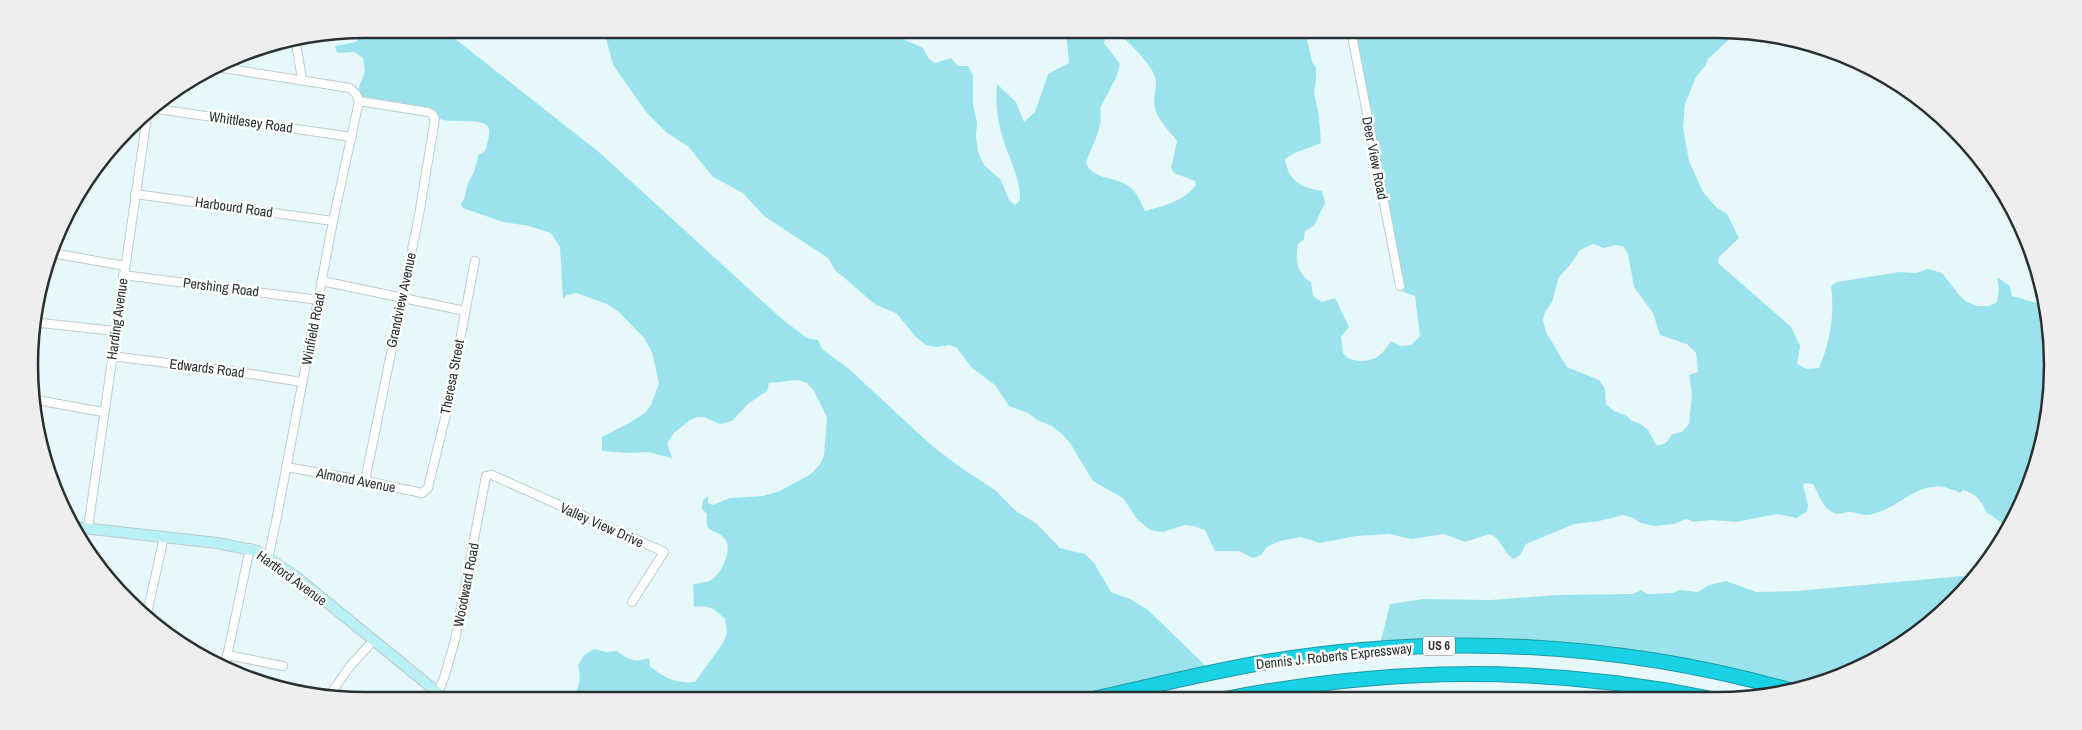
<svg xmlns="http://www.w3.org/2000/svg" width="2082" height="730" viewBox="0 0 2082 730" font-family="'Archivo Narrow',sans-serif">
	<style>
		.green { fill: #9ae3ed; fill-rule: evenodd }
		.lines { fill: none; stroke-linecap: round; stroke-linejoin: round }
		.street-casing { stroke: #bccccf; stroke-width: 10 }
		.secondary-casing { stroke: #bccccf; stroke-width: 12 }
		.highway-casing { stroke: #1e99a5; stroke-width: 16 }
		.street { stroke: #fff; stroke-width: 8 }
		.secondary { stroke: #baf1f7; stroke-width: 10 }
		.highway { stroke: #18d1e4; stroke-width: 14 }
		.labels { text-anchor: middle; stroke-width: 5; stroke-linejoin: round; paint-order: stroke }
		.shield { fill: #fff; stroke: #6a6e6f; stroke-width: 1 }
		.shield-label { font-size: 12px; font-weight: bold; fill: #2a3031 }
		.street-label { font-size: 14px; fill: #2a3031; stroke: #fff }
		.rim { fill: none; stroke: #2a3031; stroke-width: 2.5 }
	</style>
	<rect width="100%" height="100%" fill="#e7f8fb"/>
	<g class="green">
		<path d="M1717,29L1738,31L1708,59L1705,66L1696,77L1685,104L1683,128L1689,161L1703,192L1716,207L1727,214L1739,238L1719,257L1718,263L1791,327L1800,346L1797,364L1807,369L1819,368C1830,342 1835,314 1831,286L1837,282L1900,272L1916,273L1928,269L1942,273L1960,296L1967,302L1977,306H1989L1997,302L1999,289L1997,277L2010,286L2012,296L2044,305L2046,304L2050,321L2053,387L2042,452L2011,526C2001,526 1996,517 1987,513C1981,501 1977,494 1963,490L1960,493C1921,473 1907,505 1873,514C1865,517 1859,513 1851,512C1847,511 1844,514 1840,514C1825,514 1819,495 1813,484L1805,483L1803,485L1808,505L1807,511L1797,518L1777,514L1736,522L1711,520L1694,522L1686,519L1674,524L1654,526L1641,523L1633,518L1623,515L1599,521L1574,524L1555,532L1526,544L1520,555L1514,559C1502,552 1503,540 1490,534L1465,542L1444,534L1411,539L1389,534L1356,536L1320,543L1301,537L1280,541L1267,547L1261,555L1253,558L1239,551H1215L1205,530L1194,526L1185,525L1163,532L1150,530L1137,519L1123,498L1093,481L1070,443L1061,433L1052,426L1037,420L1028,413L1009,406L995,385L972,368L957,348L950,345L937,347L926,345L916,337L896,313L876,305L835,270L828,258L764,216L743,193L713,177L688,146L667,133L647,113L613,65L605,34L903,32L905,40L923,48L929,59L935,63L951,58L958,66H968L973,75V105L977,123L976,136L978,152L984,165L1001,180L1009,200L1015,205L1020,200C1020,177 1010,161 1003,139C998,123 995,102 997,84L1016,102L1024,122L1035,112L1048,74L1069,63L1067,42L1065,34L1071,32H1107L1104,43L1120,64L1116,78L1100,108C1104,128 1092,144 1086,163C1092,179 1115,177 1127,185C1137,191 1140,201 1145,211C1164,206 1184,201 1196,185L1195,181L1174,173L1171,168L1177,141C1170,132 1161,123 1156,112C1152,102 1156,92 1156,81C1155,67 1127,39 1114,31H1305L1312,62L1316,67V80L1314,93L1319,116L1321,143C1308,149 1297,150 1285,159C1289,182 1300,187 1322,191L1325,203L1314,226L1305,231L1304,239L1298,244C1295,258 1297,275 1311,282L1313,296L1322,302L1335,298L1349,327L1341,337L1343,353C1348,359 1352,360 1360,361C1376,361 1383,354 1391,341L1401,346L1411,345L1420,336L1415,296L1401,291L1398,281L1350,30ZM1593,244L1604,248L1615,245L1623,246L1628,254L1634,287L1653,313L1660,335L1687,344L1696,353L1698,372L1689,375L1692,394L1689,424L1682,432L1672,434C1668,441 1665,446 1656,445L1648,430L1641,424L1632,421L1627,416L1614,411L1606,404L1605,389L1599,380L1567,367L1546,332L1543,320L1545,312L1552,302L1559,277L1571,264L1580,250Z"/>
		<path d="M449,34L600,153L783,320L807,338L818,340L822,349L848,368L931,445L964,470L995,490L1016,511L1037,524L1060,548L1085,554L1094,563L1111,592L1130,599L1148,610L1209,669L1075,700L573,701C578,687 582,681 578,666L584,655L594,649L606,652L617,651C629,660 634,663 649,658L650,666C664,678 676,684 695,682L723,643L727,633L725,619C713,608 711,605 694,607L693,585C699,582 705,583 711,580C721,575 733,549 725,539C715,527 704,536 707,514L702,509L703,500L708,496V503L713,505L730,498L763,496L780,491L811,474L820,464L824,456L827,417L814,391L807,383L798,380L769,383L767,391L748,404L732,421L720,424L704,417H698L690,420L674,433L667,443L672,458L648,452L628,453L602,451V437L629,423L645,413L651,405L659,383L652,352L644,338L620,313L607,304L576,293L567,295L563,299L560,247L551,233L529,226L503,222L463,208L461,204C467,197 465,188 469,181C475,172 476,167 478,155C484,153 486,151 487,144C488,140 490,133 489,129C485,114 444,128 431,114L358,102L356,95L365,71L363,58L354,52L337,53L335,46L356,42L361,35H389L397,37L400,35Z"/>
		<path d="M1974,575L1939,618L1865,667L1792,689L1661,660L1380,645L1390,604L1423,599L1491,600L1557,595L1633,594L1641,590L1647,594L1673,593L1679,590L1698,592L1709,585L1726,581L1756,592L1797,591Z"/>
		<path d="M1376,695H1442L1449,698L1367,699Z"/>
	</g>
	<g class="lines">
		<g class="street-casing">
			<g id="street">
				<path d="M1351,30L1400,286"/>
				<path d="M295,37L302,79"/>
				<path d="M217,67L350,88L356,94L359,101"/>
				<path d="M359,101L428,112L432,114L435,119L419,215L365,481"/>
				<path d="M150,108L352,137"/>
				<path d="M135,194L333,221"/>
				<path d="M52,253L125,266"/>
				<path d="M123,275L319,300"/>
				<path d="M322,281L465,311"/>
				<path d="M32,322L115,331"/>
				<path d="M111,356L231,371L302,382"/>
				<path d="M31,399L103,412"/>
				<path d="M286,467L356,479L422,493L428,488L446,414L475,261"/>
				<path d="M88,528L148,109"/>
				<path d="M268,558L276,522L333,221L359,101"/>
				<path d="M146,618L164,537"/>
				<path d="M227,655L283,666"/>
				<path d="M225,666L250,548"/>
				<path d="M438,693L444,678L455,640L486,476L492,475L664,552L632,602"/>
				<path d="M329,696L350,666L374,640"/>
			</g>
		</g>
		<g class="secondary-casing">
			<path id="secondary" d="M74,527L217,543L257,551L295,576L448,701"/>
		</g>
		<g class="highway-casing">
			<g id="highway">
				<path d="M1225,699C1390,667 1541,665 1707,698"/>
				<path d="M1089,700C1148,687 1207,672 1266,662C1439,633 1620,642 1789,690"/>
			</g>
		</g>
		<use href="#street" class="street"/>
		<use href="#secondary" class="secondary"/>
		<use href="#highway" class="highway"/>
	</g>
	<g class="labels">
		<rect class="shield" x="1423" y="636.5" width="32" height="19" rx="4"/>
		<g class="shield-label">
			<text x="1439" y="650">US 6</text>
		</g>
		<g class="street-label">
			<text transform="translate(251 122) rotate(8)" y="5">Whittlesey Road</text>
			<text transform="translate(1375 158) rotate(79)" y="5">Deer View Road</text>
			<text transform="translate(234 207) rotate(8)" y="5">Harbourd Road</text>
			<text transform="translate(221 287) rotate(7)" y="5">Pershing Road</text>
			<text transform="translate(401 300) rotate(-78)" y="5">Grandview Avenue</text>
			<text transform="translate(117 319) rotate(-82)" y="5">Harding Avenue</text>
			<text transform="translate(313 329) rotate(-79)" y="5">Winfield Road</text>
			<text transform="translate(207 368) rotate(7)" y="5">Edwards Road</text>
			<text transform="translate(452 377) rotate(-79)" y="5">Theresa Street</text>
			<text transform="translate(356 480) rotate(11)" y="5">Almond Avenue</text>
			<text transform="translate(602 525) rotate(24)" y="5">Valley View Drive</text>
			<text transform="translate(292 578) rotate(36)" y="5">Hartford Avenue</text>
			<text transform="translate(466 585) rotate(-79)" y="5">Woodward Road</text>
			<text transform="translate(1334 656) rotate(-6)" y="5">Dennis J. Roberts Expressway</text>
		</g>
	</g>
	<path d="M0 0H2082V730H0ZM365 38H1717A327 327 0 0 1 2044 365V365A327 327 0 0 1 1717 692H365A327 327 0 0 1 38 365V365A327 327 0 0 1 365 38Z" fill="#eeeeef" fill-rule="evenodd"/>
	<path class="rim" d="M365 38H1717A327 327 0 0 1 2044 365V365A327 327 0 0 1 1717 692H365A327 327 0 0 1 38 365V365A327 327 0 0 1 365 38Z"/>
</svg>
